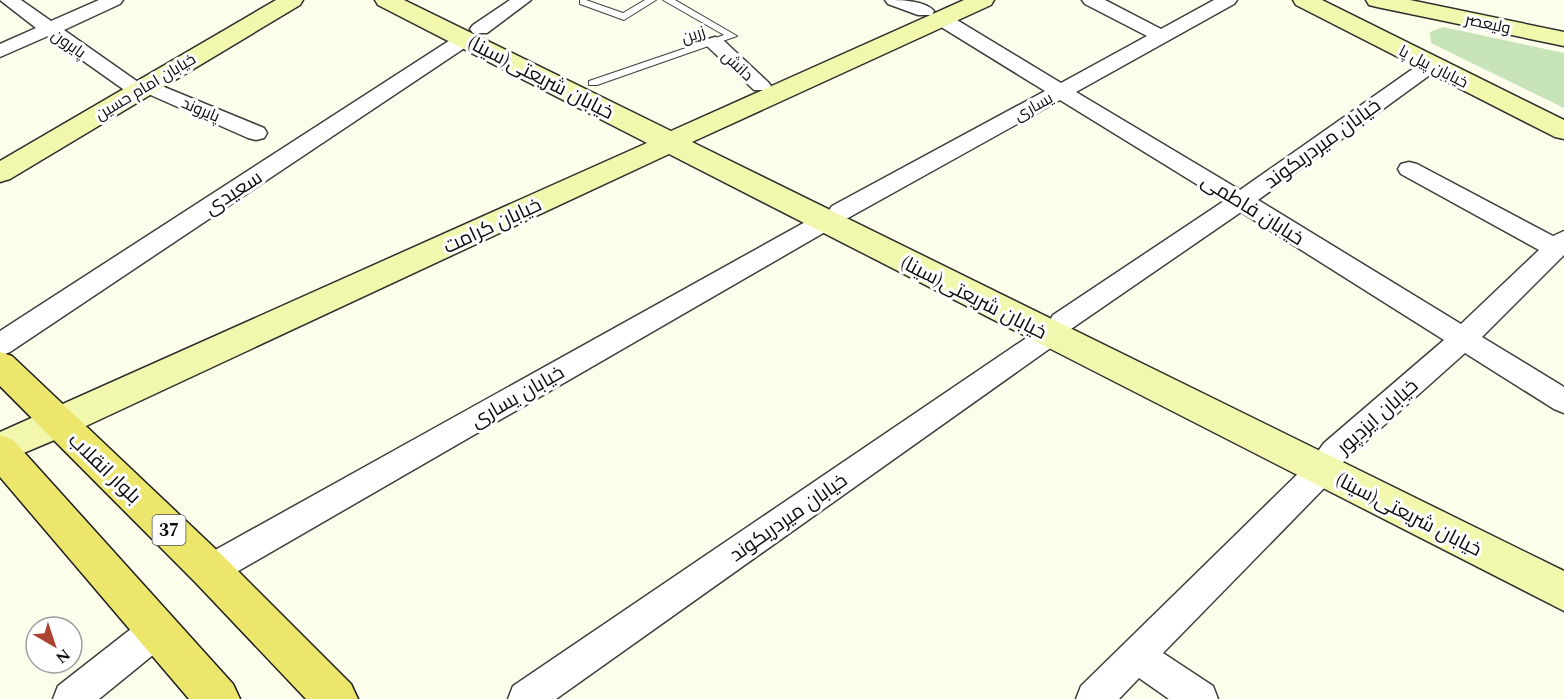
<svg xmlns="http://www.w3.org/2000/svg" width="1564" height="699" viewBox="0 0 1564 699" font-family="Spectral,Cairo,serif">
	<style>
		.green { fill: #c6e4b8 }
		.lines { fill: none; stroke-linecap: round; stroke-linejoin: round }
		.lane-casing { stroke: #3e3e3e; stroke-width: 2 }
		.street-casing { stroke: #3e3e3e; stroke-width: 3 }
		.secondary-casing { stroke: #2d2d2d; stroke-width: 3 }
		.primary-casing { stroke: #1c1c1c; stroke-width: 3 }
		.lane { fill: #fff; fill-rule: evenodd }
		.street { fill: #fff; fill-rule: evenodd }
		.secondary { fill: #f1f7ac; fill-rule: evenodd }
		.primary { fill: #ece66c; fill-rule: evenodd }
		.labels { text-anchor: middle; stroke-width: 6; stroke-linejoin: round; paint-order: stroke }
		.far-street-label { font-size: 16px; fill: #0b0b0b; stroke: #fff }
		.shield { fill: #fff; stroke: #545454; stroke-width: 1.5 }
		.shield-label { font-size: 18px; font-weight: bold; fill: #0b0b0b }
		.street-label { font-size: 20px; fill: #0b0b0b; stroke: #fff }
	</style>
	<rect width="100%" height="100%" fill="#fdfdeb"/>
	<path class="green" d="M1443,27L1564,53V108L1431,43L1430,32Z"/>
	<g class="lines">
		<g class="lane-casing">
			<g id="lane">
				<path d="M580,0H586L623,13L645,0H656L624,20L580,4Z"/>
				<path d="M663,0H675L737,36L597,85H589V81L724,35Z"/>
			</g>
		</g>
		<g class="street-casing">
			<g id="street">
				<path d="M0,0H21L51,21L99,0H123L120,4L64,30L138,82H152L264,128L267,133L264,138L256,140L248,138L137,89H123L48,36L0,57V44L36,28Z"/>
				<path d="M510,0H531L487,33H473L470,29L473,25Z"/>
				<path d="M885,0C900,0 924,0 934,11L932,15H918L888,4Z"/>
				<path d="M1082,0H1105L1161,29L1214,0H1237L1234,4L1076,92L1240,190L1424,61H1438L1441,65L1438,69L1258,200L1461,324L1539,250L1401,174L1398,169L1401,164L1409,162L1417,164L1553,236L1564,231V255L1482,337L1564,387V413L1554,409L1465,353L1344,461L1333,479L1163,653L1213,686L1218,699H1169L1139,678L1119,699H1076L1081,686L1311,461L1324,443L1444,340L1241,212L1071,329L1062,332L1063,335L1059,342L556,699H508L513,686L1041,328L1050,325L1049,322L1053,315L1224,201L1060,100L848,218L840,220L834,218L836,222L832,228L221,581L210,585L199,581L194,570L199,559L816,216L824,214L830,216L828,212L832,206L1045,91L933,22L931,18L933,14H947L1061,83L1147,36L1085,4Z"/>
				<path d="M465,33L472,35L475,39L472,43L10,352L0,356V331L458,35Z"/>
				<path d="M715,37L722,39L768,82L771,86L768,90H754L708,47L705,43L708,39Z"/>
				<path d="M157,613L169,618L174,630L169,642L99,699H53L58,686L145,618Z"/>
			</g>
		</g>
		<g class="secondary-casing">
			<g id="secondary">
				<path d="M276,0H303L300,5L10,179L0,182V161Z"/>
				<path d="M375,0H404L671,131L964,0H994L991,5L692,142L1564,571V611L669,154L71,433L0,463V432L647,143L378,5Z"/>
				<path d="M1293,0H1322L1564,120V139L1555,137L1296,5Z"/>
				<path d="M1366,0H1410L1564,32V46L1377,7L1369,5Z"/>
			</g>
		</g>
		<g class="primary-casing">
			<g id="primary">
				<path d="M0,352L12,356L224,557L351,684L358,699H306L196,583L0,386Z"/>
				<path d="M0,435L13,440L233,684L240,699H189L0,477Z"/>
			</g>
		</g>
		<use href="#lane" class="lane"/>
		<use href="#street" class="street"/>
		<use href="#secondary" class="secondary"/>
		<use href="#primary" class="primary"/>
	</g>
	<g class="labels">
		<g class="far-street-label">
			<text transform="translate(1488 23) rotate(12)" y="6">ولیعصر</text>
			<text transform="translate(693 34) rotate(-18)" y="6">زرین</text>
			<text transform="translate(69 43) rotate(35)" y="6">پایرون</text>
			<text transform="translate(738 65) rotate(43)" y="6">دانش</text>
			<text transform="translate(1434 66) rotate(27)" y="6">خیابان پیل پا</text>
			<text transform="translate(145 86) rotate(-31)" y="6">خیابان امام حسین</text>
			<text transform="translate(1033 106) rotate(-29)" y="6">یساری</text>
			<text transform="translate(201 109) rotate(23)" y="6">پایروند</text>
		</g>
		<rect class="shield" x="152.5" y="515" width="33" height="30" rx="4.5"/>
		<g class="shield-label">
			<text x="169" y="536">37</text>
		</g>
		<g class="street-label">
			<text transform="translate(541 77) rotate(27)" y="7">خیابان شریعتی(سینا)</text>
			<text transform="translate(1322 143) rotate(-36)" y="7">خیابان میردریکوند</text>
			<text transform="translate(233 192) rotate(-33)" y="7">سعیدی</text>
			<text transform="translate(1253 209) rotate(32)" y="7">خیابان فاطمی</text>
			<text transform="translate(492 225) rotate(-25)" y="7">خیابان کرامت</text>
			<text transform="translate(974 297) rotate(27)" y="7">خیابان شریعتی(سینا)</text>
			<text transform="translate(517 396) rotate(-30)" y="7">خیابان یساری</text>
			<text transform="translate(1377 416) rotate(-42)" y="7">خیابان ایزدپور</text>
			<text transform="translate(105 468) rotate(44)" y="7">بلوار انقلاب</text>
			<text transform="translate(1409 514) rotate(27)" y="7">خیابان شریعتی(سینا)</text>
			<text transform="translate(788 517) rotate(-35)" y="7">خیابان میردریکوند</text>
		</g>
	</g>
	<g transform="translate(54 645) rotate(141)"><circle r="28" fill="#ffffff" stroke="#9d9d9d" stroke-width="1.5"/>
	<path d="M0-4.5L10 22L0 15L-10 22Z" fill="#ad4431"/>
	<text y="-9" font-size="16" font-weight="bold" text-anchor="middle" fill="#0b0b0b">N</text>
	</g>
</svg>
